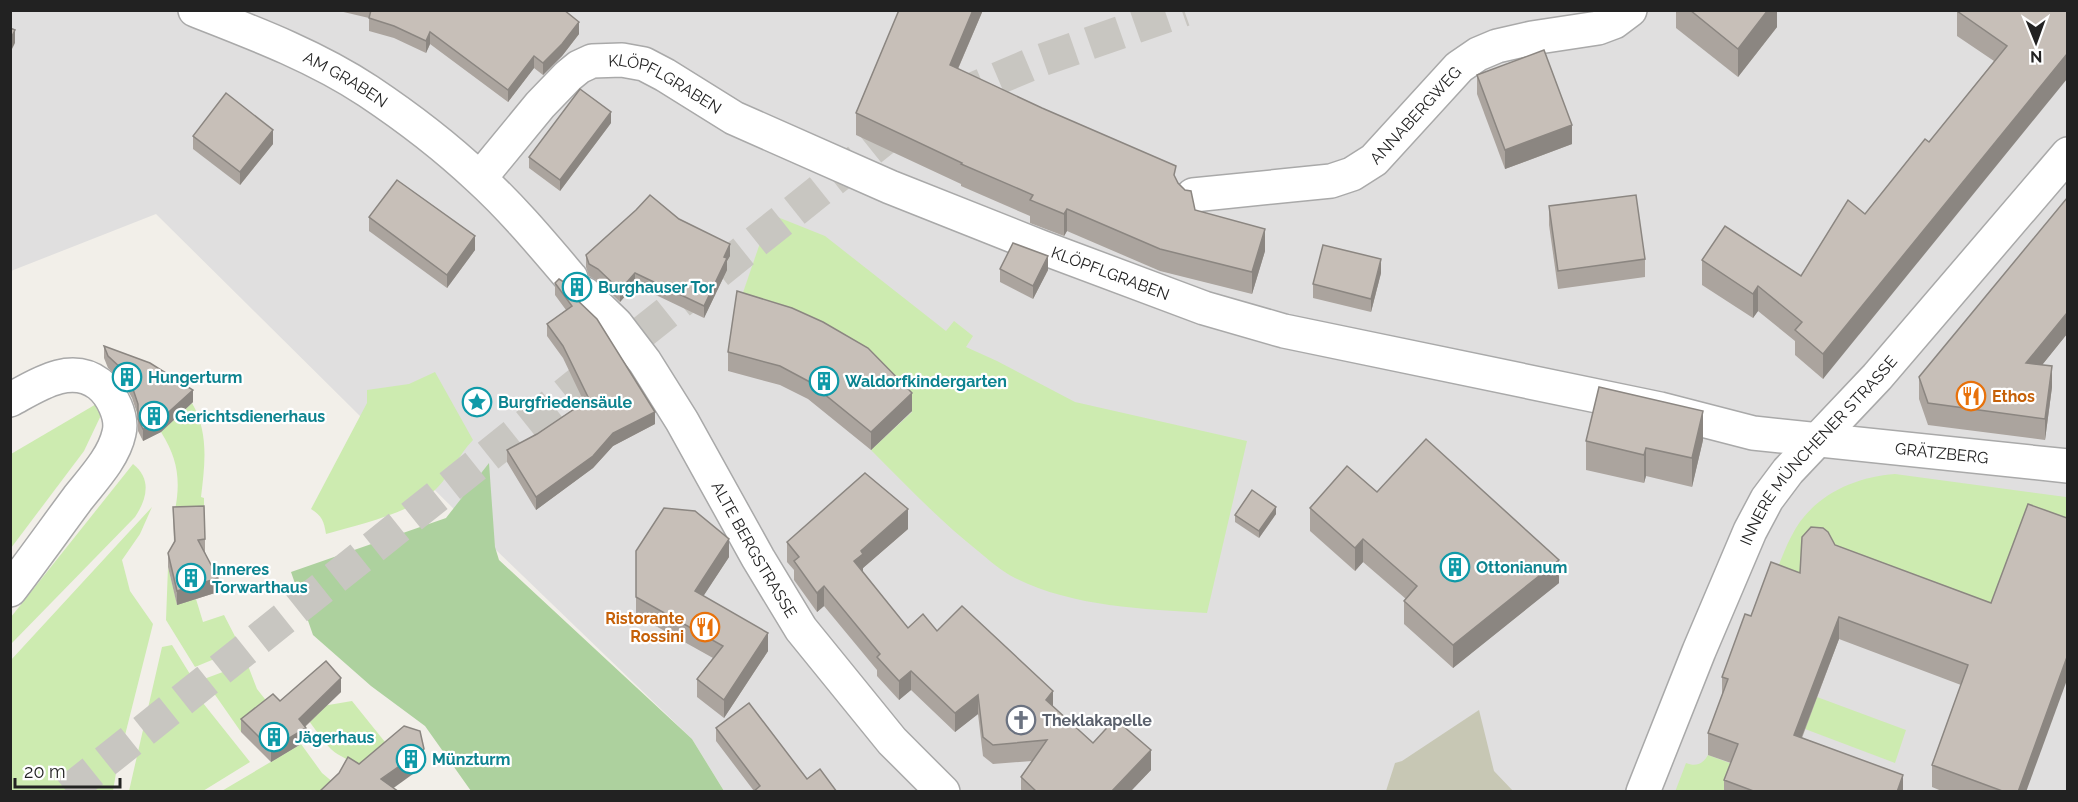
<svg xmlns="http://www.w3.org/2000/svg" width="2078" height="802" viewBox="0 0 2078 802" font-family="Raleway,sans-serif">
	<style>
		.residential { fill: #e0dfdf }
		.construction { fill: #c7c7b4 }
		.grass { fill: #cdebb0 }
		.forest { fill: #add19e }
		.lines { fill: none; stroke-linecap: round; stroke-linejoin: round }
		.major-tunnel { stroke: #c8c6c1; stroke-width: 33; stroke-dasharray: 33 16; stroke-linecap: butt }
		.minor-casing { stroke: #a9a9a9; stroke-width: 36 }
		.minor { stroke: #fff; stroke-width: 33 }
		.wall { fill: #aba49e }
		.shaded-wall { fill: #8b8681 }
		.building { fill: #c7bfb8; stroke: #8b8681; stroke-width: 1.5 }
		.labels { text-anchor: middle; stroke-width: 4.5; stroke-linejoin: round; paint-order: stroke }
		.street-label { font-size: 16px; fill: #222; stroke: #fff }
		.culture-label { font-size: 16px; font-weight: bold; fill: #0d838f; stroke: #fff; text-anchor: start }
		.food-label { font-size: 16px; font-weight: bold; fill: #c56008; stroke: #fff; text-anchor: start }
		.worship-label { font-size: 16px; font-weight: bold; fill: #5b616d; stroke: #fff; text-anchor: start }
	</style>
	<rect width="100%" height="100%" fill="#f2efe9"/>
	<path class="residential" d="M11,11H2067V791H724L692,739L464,519L156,214L11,271Z"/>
	<path class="construction" d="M1479,710L1494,771L1513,791H1386L1395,763L1402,761Z"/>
	<g class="grass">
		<path d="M770,214L825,236L946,331L954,321L973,336L966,347L997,361L1075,402L1247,441L1207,613C1143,609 1073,607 1015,578C1001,571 989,560 978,551C939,520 906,485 871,450L912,412L737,310Z"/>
		<path d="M435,372L473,440C459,454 451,474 437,488C413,513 360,524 326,534C324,521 322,516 311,509L367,403V390L409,384Z"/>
		<path d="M98,403L103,411L84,451L11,548V454Z"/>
		<path d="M192,403C209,433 205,464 201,497L204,498V519L173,520C181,485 180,462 161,432Z"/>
		<path d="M133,464C152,479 147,499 135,517L11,644V617Z"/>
		<path d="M1895,474L2066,497L2067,540L2001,598L1970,617L1808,576L1771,584C1778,569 1783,552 1791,537C1810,497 1853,477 1895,474Z"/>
		<path d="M152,507L140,534L122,560L130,591L153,624L117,767L113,791H11V660Z"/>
		<path d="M168,567L177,604L196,599L203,622L224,615L241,648L195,667L166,620Z"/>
		<path d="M172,645L193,679L189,682L195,693L250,762L203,791H129L162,647Z"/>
		<path d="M247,663L257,689L272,708L241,732L204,679Z"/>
		<path d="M1817,697L1906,730L1895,763L1805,729Z"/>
		<path d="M352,701L393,752V776C375,769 341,761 329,747C318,735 311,721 299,710Z"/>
		<path d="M301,744L322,773L340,788L336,792H220Z"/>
		<path d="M1708,755L1738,766L1728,791L1675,792L1686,763C1696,767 1703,764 1708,755Z"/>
	</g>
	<path class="forest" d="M489,463L495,547L499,560L692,739L724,791H471L425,726L371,686L313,635L291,572L446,518Z"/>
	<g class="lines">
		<path class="major-tunnel" d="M67,792L918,112L1039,61L1184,10"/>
		<g class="minor-casing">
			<g id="minor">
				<path id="s1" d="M195,10C254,33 315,56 368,91C407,117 445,146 479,178C512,208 542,244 571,278"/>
				<path id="s2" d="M480,178L540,105L568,76L579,67L592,61L622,60L644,64L665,75L734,118L890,187L1041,247L1204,308L1284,331L1660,409L1753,433L2068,466"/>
				<path id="s3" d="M1193,195L1331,181L1352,174L1374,160L1459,67L1478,54L1497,46L1532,38L1598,28L1614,22L1630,10"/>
				<path id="s4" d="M585,294L616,324L645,362L682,421L758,558L801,629L892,741L943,792"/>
				<path d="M10,400C36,386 70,362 99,384C112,394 123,417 119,433C114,457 93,479 78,498C55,529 33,560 10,590"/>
				<path id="s5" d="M1643,792L1699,651L1750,531L1767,499L1788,471L1877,377L2068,154"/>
			</g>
		</g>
		<use href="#minor" class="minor"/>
	</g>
	<g class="wall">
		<path d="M335,10H564L579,34L562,56L543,75L534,68L508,102L430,44L426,53L394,38L369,31V18Z"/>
		<path d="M899,10H983L958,69L1176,179L1178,183L1195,210L1265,251L1252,294L1160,271L1067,231L1064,236L1030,223V216L961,186V184L856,135V113Z"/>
		<path d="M1676,10H1777V27L1738,77L1676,28Z"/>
		<path d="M2067,10L1823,379L1795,355V341L1758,311L1753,318L1702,285V260L1801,276L1865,214L1929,142L1994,61L1957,36V11Z"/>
		<path d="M1477,75L1572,144L1505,169L1477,94Z"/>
		<path d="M611,123L560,191L529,168V157Z"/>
		<path d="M193,136L273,144L240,185L193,149Z"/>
		<path d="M1549,206L1645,259V277L1558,289L1549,225Z"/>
		<path d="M369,217L475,250L447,288L369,231Z"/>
		<path d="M679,219L730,256L727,261V270L704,318L635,285L620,302L598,281L589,276L586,267V255Z"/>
		<path d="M1000,269L1048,270L1033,299L1000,282Z"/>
		<path d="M1381,273L1371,312L1313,298V284Z"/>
		<path d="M555,283L572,295L655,424L613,446L593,468L536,510L507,462V450L537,434L584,402L563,358L547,336V324L566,310L555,295Z"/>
		<path d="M737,291L912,411L871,450L808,399L780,385L728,371V352Z"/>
		<path d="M2067,334L2042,365L2052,387L2045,440L1928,425L1919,399V377Z"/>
		<path d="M104,346L193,402L161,432L143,441L138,431V416L132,398L123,382L108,368L104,358Z"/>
		<path d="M1703,440L1692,487L1646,476L1644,483L1586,470V441Z"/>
		<path d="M1377,492L1559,583L1453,668L1404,624V601L1406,599L1363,562L1355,571L1310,531V508Z"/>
		<path d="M173,507L205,539V552L218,592L177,605L168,567V553L174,543Z"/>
		<path d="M1276,514L1259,538L1235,522V515Z"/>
		<path d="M908,529L863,568V572L908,628L937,631L1053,706L1093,743L1151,770L1130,792H1021V777L1032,761L993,764L983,756L978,714L955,732L911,690L899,700L877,676V670L824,606L817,612L794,580V570L787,562V542Z"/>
		<path d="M1835,545L1991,603L2026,792H1944L1932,787V765L1961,685L1839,639L1802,738L1903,792H1724V780L1731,763L1708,755V733L1722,695V677L1751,616L1800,573Z"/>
		<path d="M636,551L729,557L703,596L768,651L724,718L697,697V679L713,658L636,615Z"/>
		<path d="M341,692L305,727L306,741L271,762L241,732V719L280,701Z"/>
		<path d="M716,728L807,779L837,792L754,791L716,741Z"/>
	</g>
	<g class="shaded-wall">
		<path d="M973,10H983L950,87V65Z"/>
		<path d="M1768,10H1777V27L1738,77V49Z"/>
		<path d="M579,22V34L562,56L543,75V63Z"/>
		<path d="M15,30V43L10,53V40Z"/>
		<path d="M430,32V44L426,53V41Z"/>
		<path d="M2067,54V79L1823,379V354Z"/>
		<path d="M534,56V68L508,102V90Z"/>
		<path d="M611,112V123L560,191V180Z"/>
		<path d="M1572,125V144L1505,169V150Z"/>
		<path d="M273,130V144L240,185V172Z"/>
		<path d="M1067,209V231L1064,236V214Z"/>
		<path d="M1265,229V251L1252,294V272Z"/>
		<path d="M475,236V250L447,288V275Z"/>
		<path d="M730,244V256L727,261V270L704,318V306L724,257Z"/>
		<path d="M1048,256V270L1033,299V286Z"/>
		<path d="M1381,259V273L1371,312V299Z"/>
		<path d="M635,273V285L620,302V290Z"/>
		<path d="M1758,286V311L1753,318V294Z"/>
		<path d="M2067,313V334L2026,385V363Z"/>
		<path d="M2052,366V387L2045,440V419Z"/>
		<path d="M193,390V402L161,432L143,441V429Z"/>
		<path d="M912,393V411L871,450V432Z"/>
		<path d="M1703,411V440L1692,487V458Z"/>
		<path d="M655,412V424L613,446L593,468L536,510V497L613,433Z"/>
		<path d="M1646,448V476L1644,483V455Z"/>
		<path d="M1276,507V514L1259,538V531Z"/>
		<path d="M908,509V529L863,568V573L854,561L861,551Z"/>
		<path d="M729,539V557L695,609V591Z"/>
		<path d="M1363,539V562L1355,571V548Z"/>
		<path d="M1559,560V583L1453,668V645Z"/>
		<path d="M218,578V592L177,605V591Z"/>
		<path d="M824,586V606L817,612V593Z"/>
		<path d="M1839,617V639L1794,757V735Z"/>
		<path d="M768,633V651L724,718V700Z"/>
		<path d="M2067,657V680L2026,792H2018Z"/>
		<path d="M911,671V690L899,700V681Z"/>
		<path d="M341,678V692L300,731L306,728V741L271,762V749L299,719Z"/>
		<path d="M1053,691V710L1046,700Z"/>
		<path d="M978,695V714L955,732V713Z"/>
		<path d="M424,749V766L388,792L381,779Z"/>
		<path d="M1151,750V770L1130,792H1111Z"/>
		<path d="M1903,775V792H1897Z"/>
	</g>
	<g class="building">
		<path d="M371,10H564L579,22L562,44L543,63L534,56L508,90L430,32L426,41L394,26L369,18Z"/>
		<path d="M899,10H973L950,65L1042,108L1176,166L1174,175L1178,183L1185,190L1191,191L1195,210L1265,229L1252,272L1160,249L1067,209L1064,214L1030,200L1033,195L961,164L962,163L856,113Z"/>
		<path d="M1690,10H1768L1738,49Z"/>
		<path d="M1958,10H2067V54L1823,354L1795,330L1802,322L1758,286L1753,294L1702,260L1725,226L1801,276L1848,200L1865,214L1925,139L1929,142L2007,46L1957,11Z"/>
		<path d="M10,28L15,30L10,40Z"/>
		<path d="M1544,50L1572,125L1505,150L1477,75Z"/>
		<path d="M580,89L611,112L560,180L529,157Z"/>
		<path d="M226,93L273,130L240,172L193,136Z"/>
		<path d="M397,180L475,236L447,275L369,217Z"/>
		<path d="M650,195L679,219L730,244L724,257L727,258L704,306L635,273L620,290L598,269L589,264L586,255L636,210Z"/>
		<path d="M1636,195L1645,259L1558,271L1549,206Z"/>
		<path d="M2067,198V313L2026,363L2052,366L2045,419L1928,403L1919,377Z"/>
		<path d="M1013,243L1048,256L1033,286L1000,269Z"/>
		<path d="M1323,245L1381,259L1371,299L1313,284Z"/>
		<path d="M559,279L567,284L572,295L597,319L655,412L613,433L593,456L536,497L507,450L537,434L589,399L563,346L547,324L572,306L555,283Z"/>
		<path d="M737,291L792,308L823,322L868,348L912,393L871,432L808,381L780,366L728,352Z"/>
		<path d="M104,346L150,363L193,390L161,419L143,429L138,419V404L132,386L123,370L108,356Z"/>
		<path d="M1599,387L1703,411L1692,458L1646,448L1644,455L1586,441Z"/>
		<path d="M1426,439L1559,560L1453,645L1404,601L1417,586L1363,539L1355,548L1310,508L1347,466L1377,492Z"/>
		<path d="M865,473L908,509L861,551L863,554L854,561L908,628L923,614L937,631L962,606L1053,691L1046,700L1093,743L1115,719L1151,750L1111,792H1037L1021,777L1047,740L993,745L983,737L978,695L955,713L911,671L899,681L877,657L880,654L824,586L817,593L794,561L799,557L787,542Z"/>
		<path d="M1252,490L1276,507L1259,531L1235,515Z"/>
		<path d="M2028,504L2067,518V657L2018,792H2005L1932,765L1968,665L1839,617L1794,735L1903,775L1897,792H1756L1724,780L1738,744L1708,733L1728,679L1722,677L1745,614L1751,616L1771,562L1800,573L1802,537L1811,527L1823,528L1828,532L1835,545L1991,603Z"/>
		<path d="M204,506L205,539L198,540L218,578L177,591L168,553L175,541L173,507Z"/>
		<path d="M664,508L695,511L729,539L695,591L768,633L724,700L697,679L723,646L636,597V551Z"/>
		<path d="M326,661L341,678L299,719L306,728L271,749L241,719L273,694L280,701Z"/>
		<path d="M749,703L807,779L820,769L837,792H753L760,786L716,728Z"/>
		<path d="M404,726L420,731L424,749L381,779L399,792H319L339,773L348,757L359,764Z"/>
	</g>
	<defs>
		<g id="building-ring" transform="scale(1.5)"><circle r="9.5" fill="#fff" stroke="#0f9aa8" stroke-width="1.5"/><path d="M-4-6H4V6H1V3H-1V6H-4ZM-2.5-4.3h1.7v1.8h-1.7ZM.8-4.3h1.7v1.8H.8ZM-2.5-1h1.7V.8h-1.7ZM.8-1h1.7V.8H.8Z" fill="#0f9aa8"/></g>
		<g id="restaurant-ring" transform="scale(1.5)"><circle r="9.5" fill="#fff" stroke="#e8710a" stroke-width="1.5"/><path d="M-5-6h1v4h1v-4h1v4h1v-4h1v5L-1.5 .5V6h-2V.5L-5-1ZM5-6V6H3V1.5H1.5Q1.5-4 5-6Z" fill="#e8710a"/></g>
		<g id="sight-ring" transform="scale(1.5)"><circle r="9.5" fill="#fff" stroke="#0f9aa8" stroke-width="1.5"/><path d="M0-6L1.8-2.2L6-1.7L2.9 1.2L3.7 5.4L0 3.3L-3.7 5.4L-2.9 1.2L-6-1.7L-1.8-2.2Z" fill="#0f9aa8"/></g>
		<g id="church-ring" transform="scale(1.5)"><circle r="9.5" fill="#fff" stroke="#6b7280" stroke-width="1.5"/><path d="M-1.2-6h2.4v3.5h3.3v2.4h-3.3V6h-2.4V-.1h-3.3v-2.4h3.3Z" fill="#6b7280"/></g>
	</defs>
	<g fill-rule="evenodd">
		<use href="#building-ring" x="577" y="287"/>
		<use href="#building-ring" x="127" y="377"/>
		<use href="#building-ring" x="824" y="381"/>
		<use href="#restaurant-ring" x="1971" y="396"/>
		<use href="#sight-ring" x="477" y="402"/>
		<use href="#building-ring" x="154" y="416"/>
		<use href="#building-ring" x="1455" y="567"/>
		<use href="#building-ring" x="191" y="578"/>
		<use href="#restaurant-ring" x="705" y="627"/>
		<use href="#church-ring" x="1021" y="720"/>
		<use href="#building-ring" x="274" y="737"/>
		<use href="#building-ring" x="411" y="759"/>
	</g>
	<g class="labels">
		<g class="street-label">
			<text dy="6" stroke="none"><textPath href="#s1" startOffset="166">AM GRABEN</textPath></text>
			<text dy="6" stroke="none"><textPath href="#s2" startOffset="242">KLÖPFLGRABEN</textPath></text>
			<text dy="6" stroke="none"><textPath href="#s3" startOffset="248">ANNABERGWEG</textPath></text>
			<text dy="6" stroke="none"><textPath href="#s2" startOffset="728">KLÖPFLGRABEN</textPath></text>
			<text dy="6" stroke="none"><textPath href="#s5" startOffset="388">INNERE MÜNCHENER STRASSE</textPath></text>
			<text dy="6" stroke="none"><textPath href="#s2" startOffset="1581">GRÄTZBERG</textPath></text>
			<text dy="6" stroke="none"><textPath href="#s4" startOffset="308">ALTE BERGSTRASSE</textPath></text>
		</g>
		<g class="culture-label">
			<text x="598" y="293">Burghauser Tor</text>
			<text x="148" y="383">Hungerturm</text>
			<text x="845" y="387">Waldorfkindergarten</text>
			<text x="498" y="408">Burgfriedensäule</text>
			<text x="175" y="422">Gerichtsdienerhaus</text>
			<text x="1476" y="573">Ottonianum</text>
			<text x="212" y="575">Inneres<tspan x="212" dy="18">Torwarthaus</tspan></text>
			<text x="295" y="743">Jägerhaus</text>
			<text x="432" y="765">Münzturm</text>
		</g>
		<g class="food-label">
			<text x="1992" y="402">Ethos</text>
			<text x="684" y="624" text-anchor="end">Ristorante<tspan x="684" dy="18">Rossini</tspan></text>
		</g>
		<g class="worship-label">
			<text x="1042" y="726">Theklakapelle</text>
		</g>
	</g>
	<rect width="2078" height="802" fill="none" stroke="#222222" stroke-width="24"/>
	<g transform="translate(2036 42) rotate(179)" stroke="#ffffff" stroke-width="4.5" paint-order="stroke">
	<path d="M0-4.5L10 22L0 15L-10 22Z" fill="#222222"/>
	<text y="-9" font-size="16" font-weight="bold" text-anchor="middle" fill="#222222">N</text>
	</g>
	<path d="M15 778v9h105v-9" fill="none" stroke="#222222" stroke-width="3"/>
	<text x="24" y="778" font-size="18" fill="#222222" stroke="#ffffff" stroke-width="4.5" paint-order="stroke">20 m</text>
</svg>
